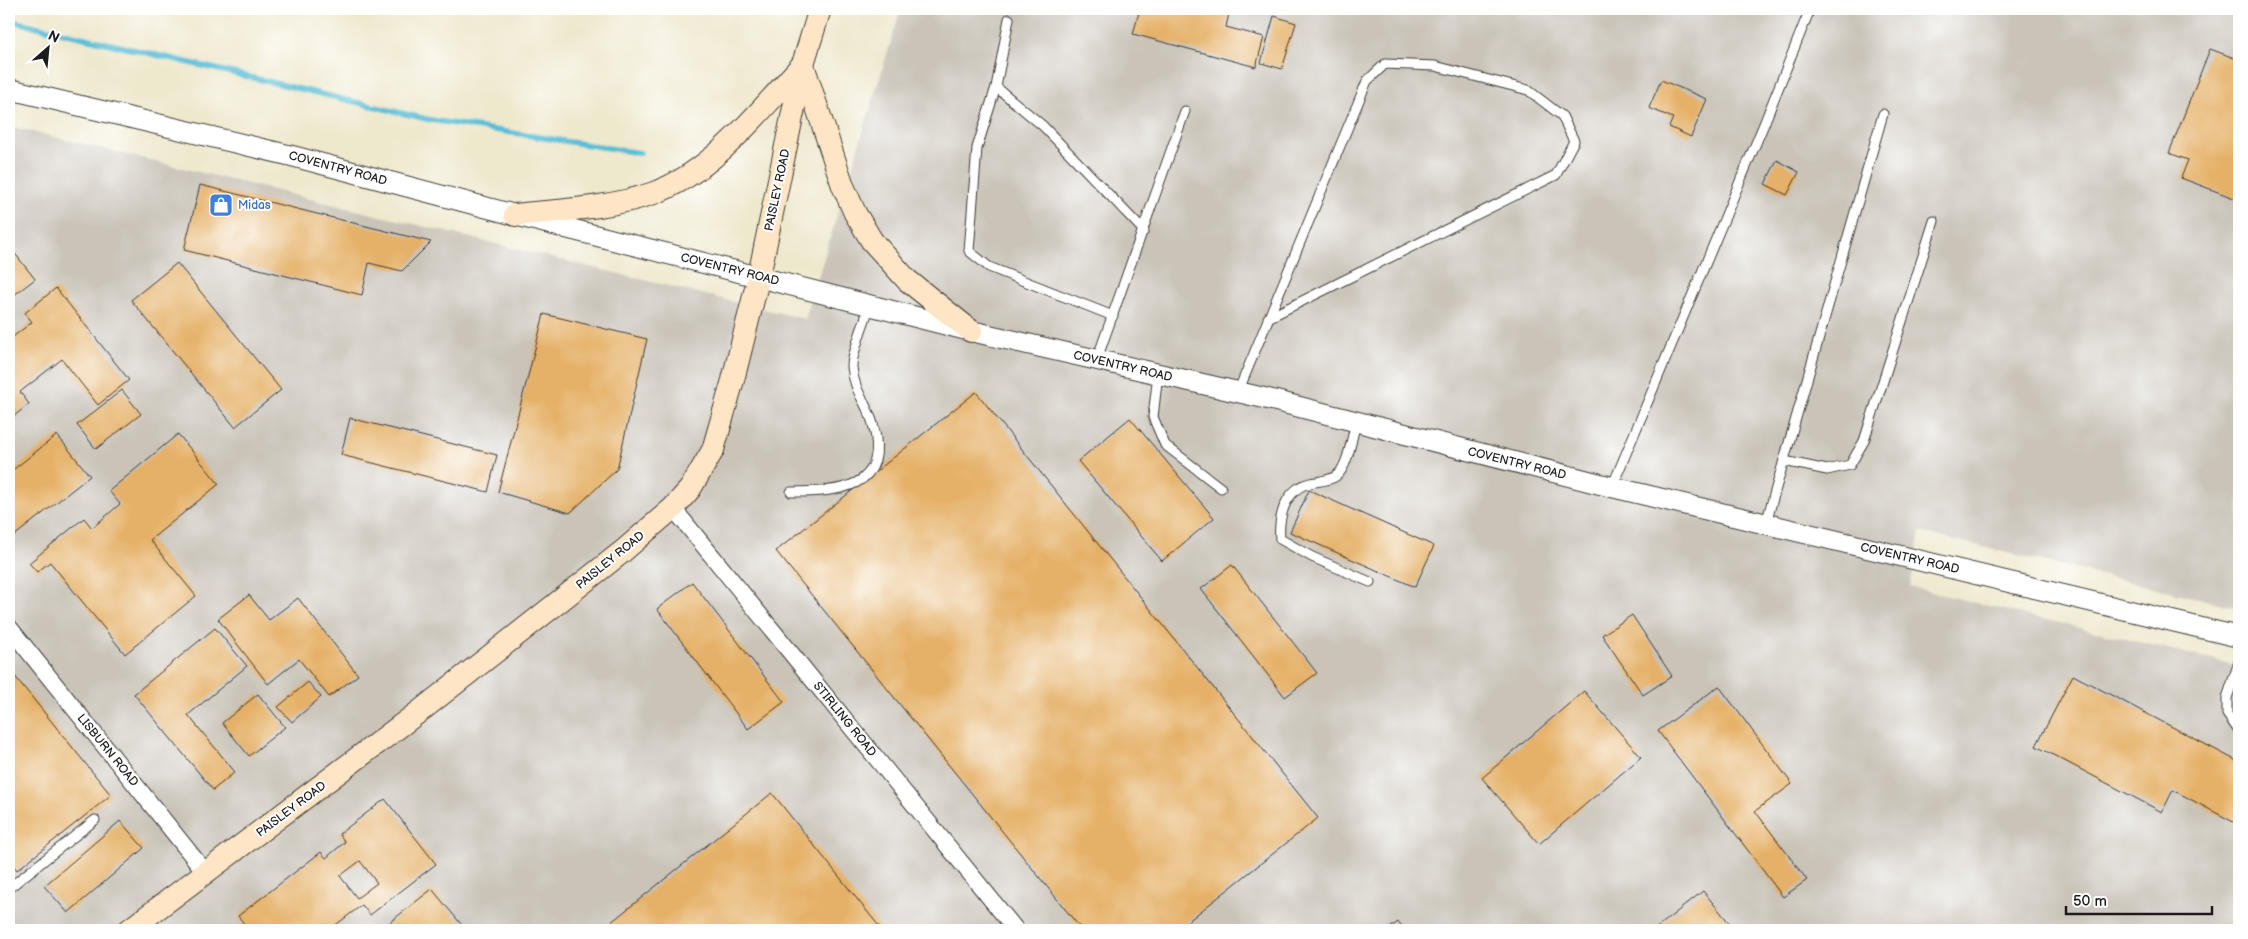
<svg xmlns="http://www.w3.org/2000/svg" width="2248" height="939" viewBox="0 0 2248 939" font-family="'Balsamiq Sans',sans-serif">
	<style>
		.industrial { fill: #c9c3b8 }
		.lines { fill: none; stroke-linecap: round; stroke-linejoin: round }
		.stream { stroke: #58bdd6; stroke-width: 5.5 }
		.building { fill: #e5b168; fill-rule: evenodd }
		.service-casing { stroke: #3c3b36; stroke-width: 11 }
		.minor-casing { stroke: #3c3b36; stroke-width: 18 }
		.tertiary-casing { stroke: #3c3b36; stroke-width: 22 }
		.secondary-casing { stroke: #3c3b36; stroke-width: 24 }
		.service { stroke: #fff; stroke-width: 9 }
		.minor { stroke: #fff; stroke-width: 16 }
		.tertiary { stroke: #fff; stroke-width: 20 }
		.secondary { stroke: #fde5c5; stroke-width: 22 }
		.labels { text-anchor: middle; stroke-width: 4; stroke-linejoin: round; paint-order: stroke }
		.street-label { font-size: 12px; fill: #1c1c1c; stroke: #fff }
		.shop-label { font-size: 12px; fill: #366cbe; stroke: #fff; text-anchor: start }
	</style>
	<rect width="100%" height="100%" fill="#fff"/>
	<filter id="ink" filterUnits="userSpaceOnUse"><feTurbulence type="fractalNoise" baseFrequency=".02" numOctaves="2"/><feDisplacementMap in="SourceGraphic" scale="10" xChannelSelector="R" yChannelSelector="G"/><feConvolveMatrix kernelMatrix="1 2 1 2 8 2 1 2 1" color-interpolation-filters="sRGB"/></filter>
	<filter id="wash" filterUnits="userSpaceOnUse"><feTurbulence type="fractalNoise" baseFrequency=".0096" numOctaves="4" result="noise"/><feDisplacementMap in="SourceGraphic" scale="20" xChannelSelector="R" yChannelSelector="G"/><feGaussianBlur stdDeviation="1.12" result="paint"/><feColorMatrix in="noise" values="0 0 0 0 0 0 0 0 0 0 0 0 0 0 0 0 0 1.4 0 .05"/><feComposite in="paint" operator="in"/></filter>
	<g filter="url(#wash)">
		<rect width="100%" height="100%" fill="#eee8cc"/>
		<path class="industrial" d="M901,9H2239V608L1920,532L1910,587L2239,666V930H9V126L805,319Z"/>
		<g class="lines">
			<path class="stream" d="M9,20L431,120L640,153"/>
		</g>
		<g id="blocks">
			<g class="building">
				<path d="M1140,9H1230L1226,27L1264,37L1256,67L1133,34Z"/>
				<path d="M1274,16L1296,23L1282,69L1261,63Z"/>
				<path d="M2210,49L2237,59L2239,53V200L2181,178L2188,160L2169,153Z"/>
				<path d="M1661,80L1707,99L1691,137L1669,127L1673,118L1649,108Z"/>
				<path d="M1777,160L1799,172L1787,195L1765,184Z"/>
				<path d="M200,185L378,229L431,242L402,271L369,263L362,295L184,250Z"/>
				<path d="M9,246L35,279L9,299Z"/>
				<path d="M177,263L281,390L235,427L131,300Z"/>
				<path d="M56,288L129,380L98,405L62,359L20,392L29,404L9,420V340L32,322L25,313Z"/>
				<path d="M544,314L647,339L617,469L570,513L498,492Z"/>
				<path d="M122,390L141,414L96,449L77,425Z"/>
				<path d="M976,392L1318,818L1177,930H1082L776,551Z"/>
				<path d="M350,418L497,455L488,492L341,455Z"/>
				<path d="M1130,418L1214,518L1162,561L1078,461Z"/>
				<path d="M178,434L219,484L150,540L196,596L125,654L50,562L37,572L29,563L84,518L92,528L120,504L109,491Z"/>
				<path d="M57,435L90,476L9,540V473Z"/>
				<path d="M1309,490L1434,546L1415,587L1290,532Z"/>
				<path d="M1232,565L1317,673L1285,697L1201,589Z"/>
				<path d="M692,582L784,702L748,729L657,609Z"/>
				<path d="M249,595L269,620L298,598L358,675L329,697L299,659L268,684L218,619Z"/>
				<path d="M1632,615L1672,676L1643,695L1602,635Z"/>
				<path d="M215,628L247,666L188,715L235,772L213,790L134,694Z"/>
				<path d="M9,669L111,795L17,870L9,860Z"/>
				<path d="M2073,675L2239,762V825L2173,790L2162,812L2036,746Z"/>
				<path d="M308,682L321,697L292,722L278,707Z"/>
				<path d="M1719,686L1792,784L1755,811L1807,880L1783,897L1658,731Z"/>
				<path d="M1584,691L1641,757L1539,844L1482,778Z"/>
				<path d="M258,694L285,727L249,756L222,723Z"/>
				<path d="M772,793L882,930H616L610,923Z"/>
				<path d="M385,799L436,864L370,915L362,905L329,930H249L238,916L321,852L326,858L345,842L339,834ZM360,861L377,883L357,898L340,876Z"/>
				<path d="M120,821L144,848L68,913L44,886Z"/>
				<path d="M432,889L466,930H380Z"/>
				<path d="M1703,891L1735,930H1654Z"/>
				<path d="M1398,922L1404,930H1387Z"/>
			</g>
		</g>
	</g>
	<g filter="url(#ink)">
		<use href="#blocks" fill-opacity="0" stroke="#3c3b36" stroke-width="1"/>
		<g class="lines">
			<g class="service-casing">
				<g id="service">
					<path d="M1009,19L996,87L1043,126L1144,231"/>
					<path d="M996,87L977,148L969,251L989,267L1113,316"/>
					<path d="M1097,359L1185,111"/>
					<path d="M1158,374L1153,417L1165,445L1221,488"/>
					<path d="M1238,392L1367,81L1385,64L1435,66L1528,90L1562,116L1574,141L1556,175L1268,318"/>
					<path d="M1356,422C1352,436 1348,468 1336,476C1329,481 1319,481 1310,483C1285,489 1278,517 1280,539L1312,557L1370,582"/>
					<path d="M1784,461L1827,470L1850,465L1864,441L1934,221"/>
					<path d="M1612,487L1764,124L1810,9"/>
					<path d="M791,492C839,492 891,489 873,424C867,403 854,392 852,367C851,355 866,318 870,305"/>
					<path d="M1766,523L1883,114"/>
					<path d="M2239,662L2227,698V714L2239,731"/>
					<path d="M9,888L95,820"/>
				</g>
			</g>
			<g class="minor-casing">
				<g id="minor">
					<path d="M673,508L1016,930"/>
					<path d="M9,627L206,873"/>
				</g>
			</g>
			<g class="tertiary-casing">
				<path id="tertiary" d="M9,89L292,156L515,215L971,331L1264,398L1612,487L2239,637"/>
			</g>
			<g class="secondary-casing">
				<g id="secondary">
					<path d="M803,65L843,186L855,213L872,241L907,280L971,331"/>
					<path d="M515,215C561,210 611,208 654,193C714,171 761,109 803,64"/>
					<path d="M129,930L424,708L622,552L673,508L690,489L713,450L733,380L759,276L803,64L820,9"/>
				</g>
			</g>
			<use href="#service" class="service"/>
			<use href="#minor" class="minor"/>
			<use href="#tertiary" class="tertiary"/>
			<use href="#secondary" class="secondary"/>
		</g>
	</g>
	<defs>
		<g id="shop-square" transform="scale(1.25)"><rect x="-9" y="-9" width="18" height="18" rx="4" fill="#3f7fe0" stroke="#fff"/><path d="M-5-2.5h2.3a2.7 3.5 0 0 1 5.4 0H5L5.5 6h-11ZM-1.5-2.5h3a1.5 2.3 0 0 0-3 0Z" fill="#fff"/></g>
	</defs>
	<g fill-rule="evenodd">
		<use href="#shop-square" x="221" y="205"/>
	</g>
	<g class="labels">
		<g class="street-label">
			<text transform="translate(338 168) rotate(15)" y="4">COVENTRY ROAD</text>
			<text transform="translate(777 190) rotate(-78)" y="4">PAISLEY ROAD</text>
			<text transform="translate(730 269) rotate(14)" y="4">COVENTRY ROAD</text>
			<text transform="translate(1123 366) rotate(13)" y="4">COVENTRY ROAD</text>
			<text transform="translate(1517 463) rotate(14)" y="4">COVENTRY ROAD</text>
			<text transform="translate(1910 558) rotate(13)" y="4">COVENTRY ROAD</text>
			<text transform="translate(610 560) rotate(-39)" y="4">PAISLEY ROAD</text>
			<text transform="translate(845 719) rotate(51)" y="4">STIRLING ROAD</text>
			<text transform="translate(108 750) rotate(51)" y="4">LISBURN ROAD</text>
			<text transform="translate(291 809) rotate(-37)" y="4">PAISLEY ROAD</text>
		</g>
		<g class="shop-label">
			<text x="238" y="209">Midas</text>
		</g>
	</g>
	<rect width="2248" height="939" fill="none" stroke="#fff" stroke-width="30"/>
	<g transform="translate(48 48) rotate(27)" stroke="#ffffff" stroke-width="4" paint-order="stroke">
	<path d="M0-4L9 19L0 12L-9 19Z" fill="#1c1c1c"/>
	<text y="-8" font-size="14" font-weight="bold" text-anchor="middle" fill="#1c1c1c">N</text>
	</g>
	<path d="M2066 906v8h146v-8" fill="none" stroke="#1c1c1c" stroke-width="2.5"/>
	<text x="2073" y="906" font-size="15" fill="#1c1c1c" stroke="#ffffff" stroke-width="4" paint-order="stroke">50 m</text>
</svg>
